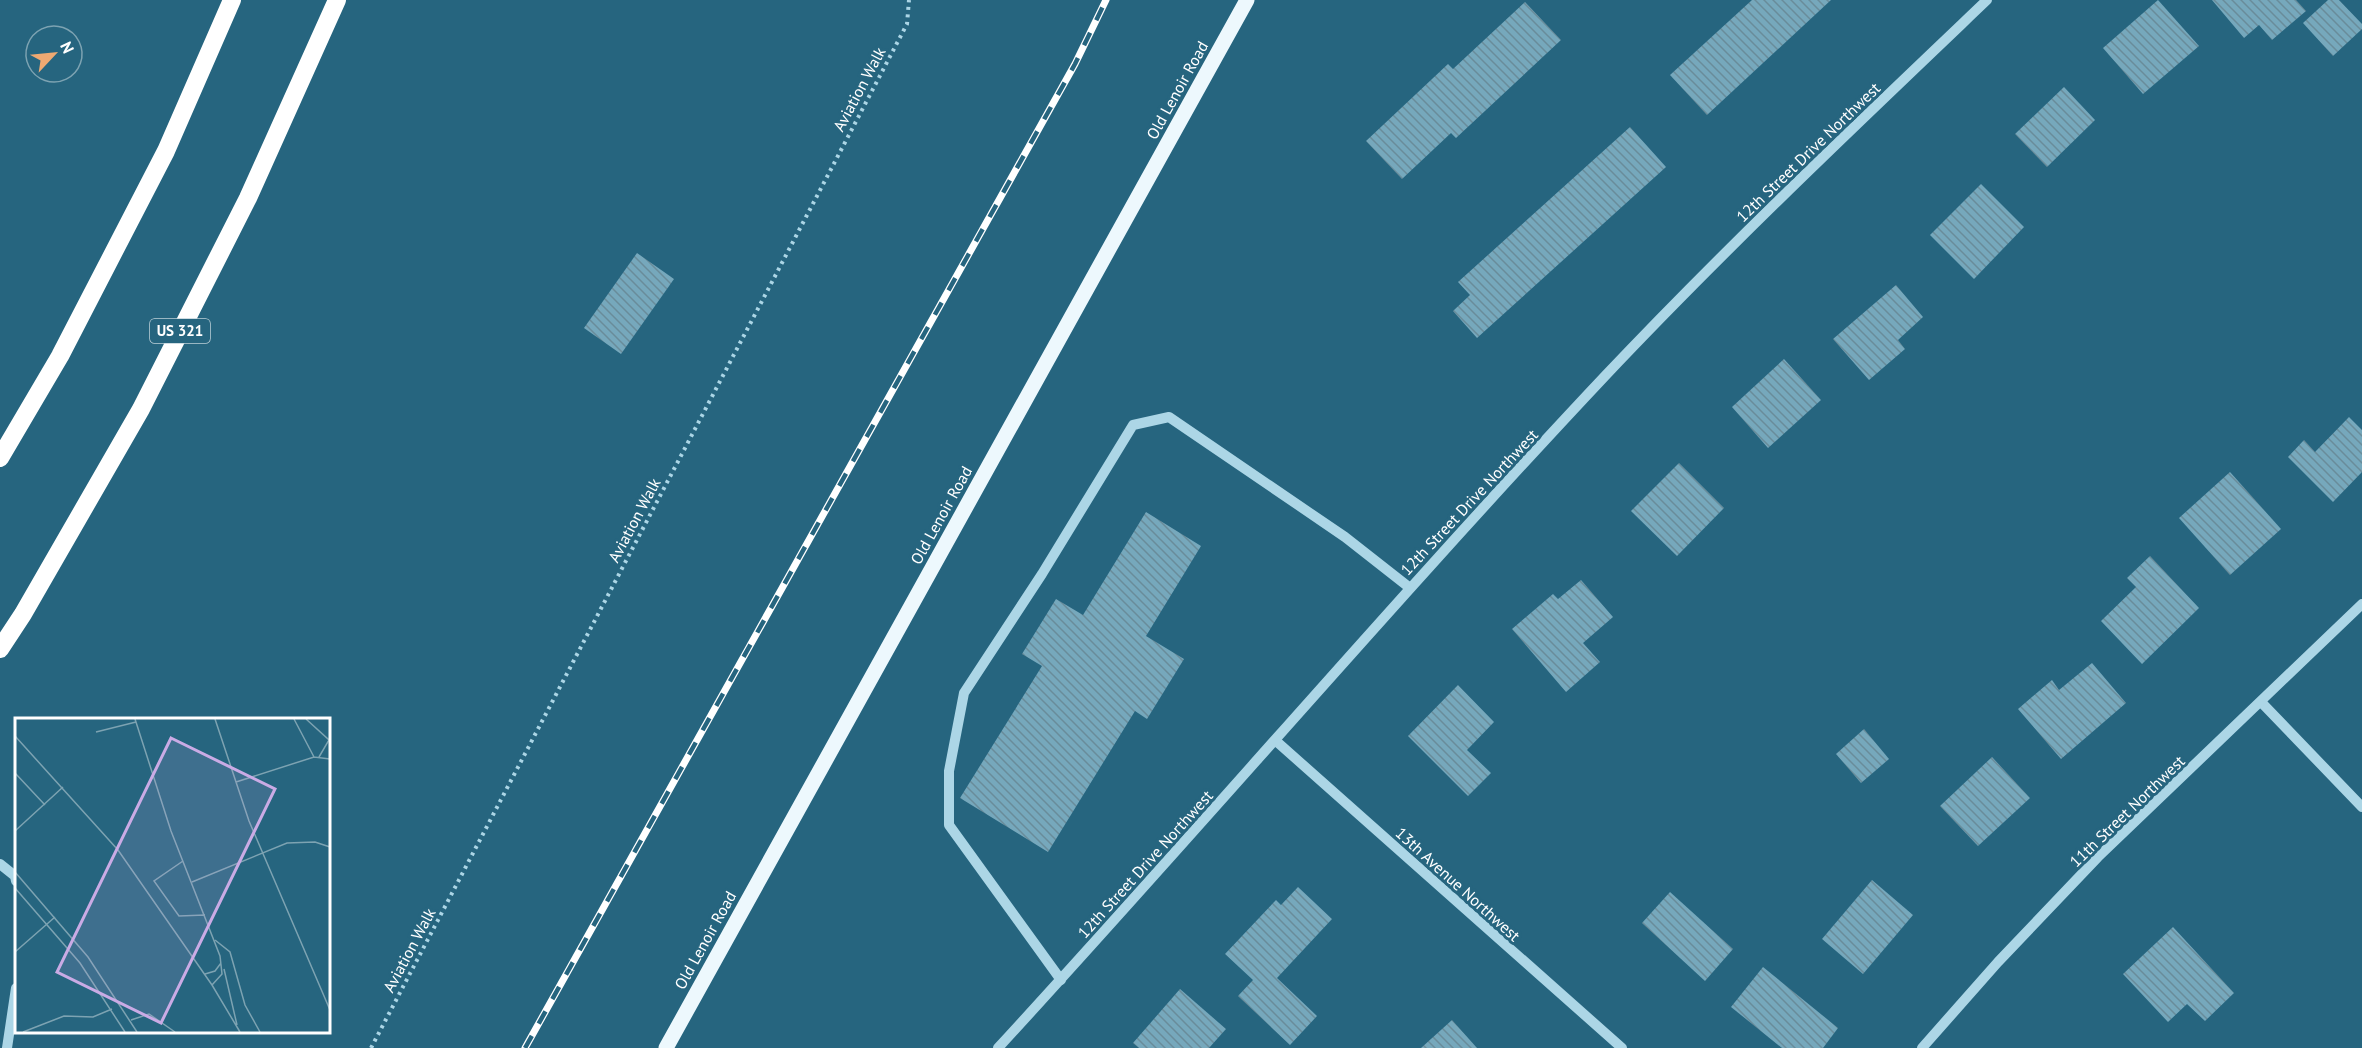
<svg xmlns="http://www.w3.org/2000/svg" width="2362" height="1048" viewBox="0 0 2362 1048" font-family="'PT Sans',sans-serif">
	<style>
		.building { fill: url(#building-back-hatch) }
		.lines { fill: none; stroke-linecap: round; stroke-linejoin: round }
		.path { stroke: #acd6e6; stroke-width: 4; stroke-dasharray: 3 4.5; stroke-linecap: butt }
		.minor { stroke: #acd6e6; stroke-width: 10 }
		.major { stroke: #edf8fd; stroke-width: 15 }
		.highway { stroke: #fff; stroke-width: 18 }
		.rail-casing { stroke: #fff; stroke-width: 7 }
		.rail { stroke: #26657f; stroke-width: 4.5; stroke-dasharray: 14; stroke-linecap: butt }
		.labels { text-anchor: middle; stroke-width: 6; stroke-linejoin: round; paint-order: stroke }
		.shield { fill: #26657f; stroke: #bed1d9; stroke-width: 1.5 }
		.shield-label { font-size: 15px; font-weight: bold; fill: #fff }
		.street-label { font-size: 16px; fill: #fff; stroke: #26657f }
		.inset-road { fill: none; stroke: #7da3b2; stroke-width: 1.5 }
		.view { fill: #caabe5; fill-opacity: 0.15; stroke: #caabe5; stroke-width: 3 }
		.inset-edge { fill: none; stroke: #fff; stroke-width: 3 }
	</style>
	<defs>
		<pattern id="building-back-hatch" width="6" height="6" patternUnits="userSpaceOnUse" patternTransform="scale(1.5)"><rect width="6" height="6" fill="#76a8bc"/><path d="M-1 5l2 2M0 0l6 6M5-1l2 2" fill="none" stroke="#698c9a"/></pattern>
	</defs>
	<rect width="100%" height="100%" fill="#26657f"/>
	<g class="building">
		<path d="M1752,0H1831L1707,115L1670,75Z"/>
		<path d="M2158,0L2199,46L2143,94L2103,48Z"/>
		<path d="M2212,0H2296L2306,11L2272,40L2259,25L2244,38Z"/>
		<path d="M2328,0H2339L2362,24V29L2333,56L2303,23Z"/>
		<path d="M1525,2L1561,40L1456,138L1451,133L1402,179L1366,141L1448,64L1453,69Z"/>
		<path d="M2064,87L2095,120L2047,167L2015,134Z"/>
		<path d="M1630,127L1666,167L1477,338L1453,311L1470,295L1458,282Z"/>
		<path d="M1981,184L2024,227L1974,279L1930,235Z"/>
		<path d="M637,253L674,279L621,354L584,328Z"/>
		<path d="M1896,285L1923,317L1898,340L1905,349L1869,380L1833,339Z"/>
		<path d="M1784,359L1821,400L1768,448L1732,407Z"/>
		<path d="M2349,417L2362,430V472L2333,502L2288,457L2304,440L2315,452Z"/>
		<path d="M1679,463L1724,508L1677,556L1631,511Z"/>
		<path d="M2230,472L2281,529L2230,575L2179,518Z"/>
		<path d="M1146,512L1201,546L1146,636L1184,659L1147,719L1135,711L1048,852L960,798L1042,666L1022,654L1056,599L1083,615Z"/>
		<path d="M2150,556L2199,608L2142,664L2101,621L2136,587L2127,578Z"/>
		<path d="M1581,580L1613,617L1583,643L1600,662L1566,692L1512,629L1553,594L1558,599Z"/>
		<path d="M2092,663L2126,703L2061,759L2018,709L2052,680L2059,690Z"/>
		<path d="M1458,685L1494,722L1467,750L1491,773L1468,796L1408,736Z"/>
		<path d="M1864,729L1889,759L1861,783L1836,754Z"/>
		<path d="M1992,757L2030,798L1978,846L1940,806Z"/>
		<path d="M1872,880L1913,915L1863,974L1822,939Z"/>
		<path d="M1298,887L1332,919L1277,978L1317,1016L1290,1045L1238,996L1253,980L1225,954L1276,900L1281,905Z"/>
		<path d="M1670,892L1733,949L1705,981L1642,923Z"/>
		<path d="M2173,927L2234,993L2205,1021L2187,1004L2168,1022L2123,974Z"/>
		<path d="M1763,967L1838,1028L1823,1048H1782L1731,1007Z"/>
		<path d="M1180,989L1226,1029L1209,1048H1139L1133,1043Z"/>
		<path d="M1452,1020L1477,1048H1421Z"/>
	</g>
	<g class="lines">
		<path class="path" d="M371,1048L907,24L909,0"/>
		<g class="minor">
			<path d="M2261,702L2362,807"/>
			<path d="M1276,741L1622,1048"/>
			<path d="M0,864L15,876L16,881"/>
			<path d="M1061,980L949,825V771L964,693L1042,574L1133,425L1169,417L1345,537L1410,588"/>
			<path d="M7,1048L16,988"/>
			<path d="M998,1048C1202,826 1398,596 1605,376C1728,246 1858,123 1987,0"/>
			<path d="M1922,1048L1998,962L2098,857L2362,604"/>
		</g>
		<path class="major" d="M666,1048L1247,0"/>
		<g class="highway">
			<path d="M0,458L60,356L166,151L232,0"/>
			<path d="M0,649L23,614L141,409L248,198L337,0"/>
		</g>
		<g class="rail-casing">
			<path id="rail" d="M525,1048L1075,64L1106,0"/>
		</g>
		<use href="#rail" class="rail"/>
	</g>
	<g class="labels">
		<rect class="shield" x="150" y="319" width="60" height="24" rx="4.5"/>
		<g class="shield-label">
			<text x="180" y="336">US 321</text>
		</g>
		<g class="street-label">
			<text transform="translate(859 89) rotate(-62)" y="6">Aviation Walk</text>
			<text transform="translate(1177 90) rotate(-61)" y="6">Old Lenoir Road</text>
			<text transform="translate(1808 152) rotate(-44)" y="6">12th Street Drive Northwest</text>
			<text transform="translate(1469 502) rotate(-47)" y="6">12th Street Drive Northwest</text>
			<text transform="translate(941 515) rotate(-61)" y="6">Old Lenoir Road</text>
			<text transform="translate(634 520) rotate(-62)" y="6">Aviation Walk</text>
			<text transform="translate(2127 811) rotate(-44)" y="6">11th Street Northwest</text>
			<text transform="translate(1145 864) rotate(-48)" y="6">12th Street Drive Northwest</text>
			<text transform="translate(1458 884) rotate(42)" y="6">13th Avenue Northwest</text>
			<text transform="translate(705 940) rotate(-61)" y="6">Old Lenoir Road</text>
			<text transform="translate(409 950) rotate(-62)" y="6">Aviation Walk</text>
		</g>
	</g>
	<g transform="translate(15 718)">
		<rect width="315" height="315" fill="#26657f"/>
		<path class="inset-road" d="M120,1L156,113L205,238L207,256L197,267M200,1L234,103L315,292M279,1L299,39M291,1L314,22L304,39M81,14L121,4M0,18L103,132L197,267L225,314M0,55L30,87M221,64L299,39L315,41M0,113L48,69M168,143L139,163L164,198L190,197M0,154L73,239L122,314M177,164L272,125L300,124L315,129M0,170L65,245L110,314M200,222L215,234L230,287L245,314M0,234L40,199M209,251L222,307M190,256L200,253L206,245M116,302L134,296L160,314M8,314L49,298L78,299L97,291"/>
		<path class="view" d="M156,20L260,71L146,305L42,254Z"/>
		<rect width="315" height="315" class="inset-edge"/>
	</g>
	<g transform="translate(54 54) rotate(64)"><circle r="28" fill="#26657f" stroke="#7da3b2" stroke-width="1.5"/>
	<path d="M0-4.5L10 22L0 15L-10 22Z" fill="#eea972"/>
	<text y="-9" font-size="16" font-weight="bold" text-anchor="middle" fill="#ffffff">N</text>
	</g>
</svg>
